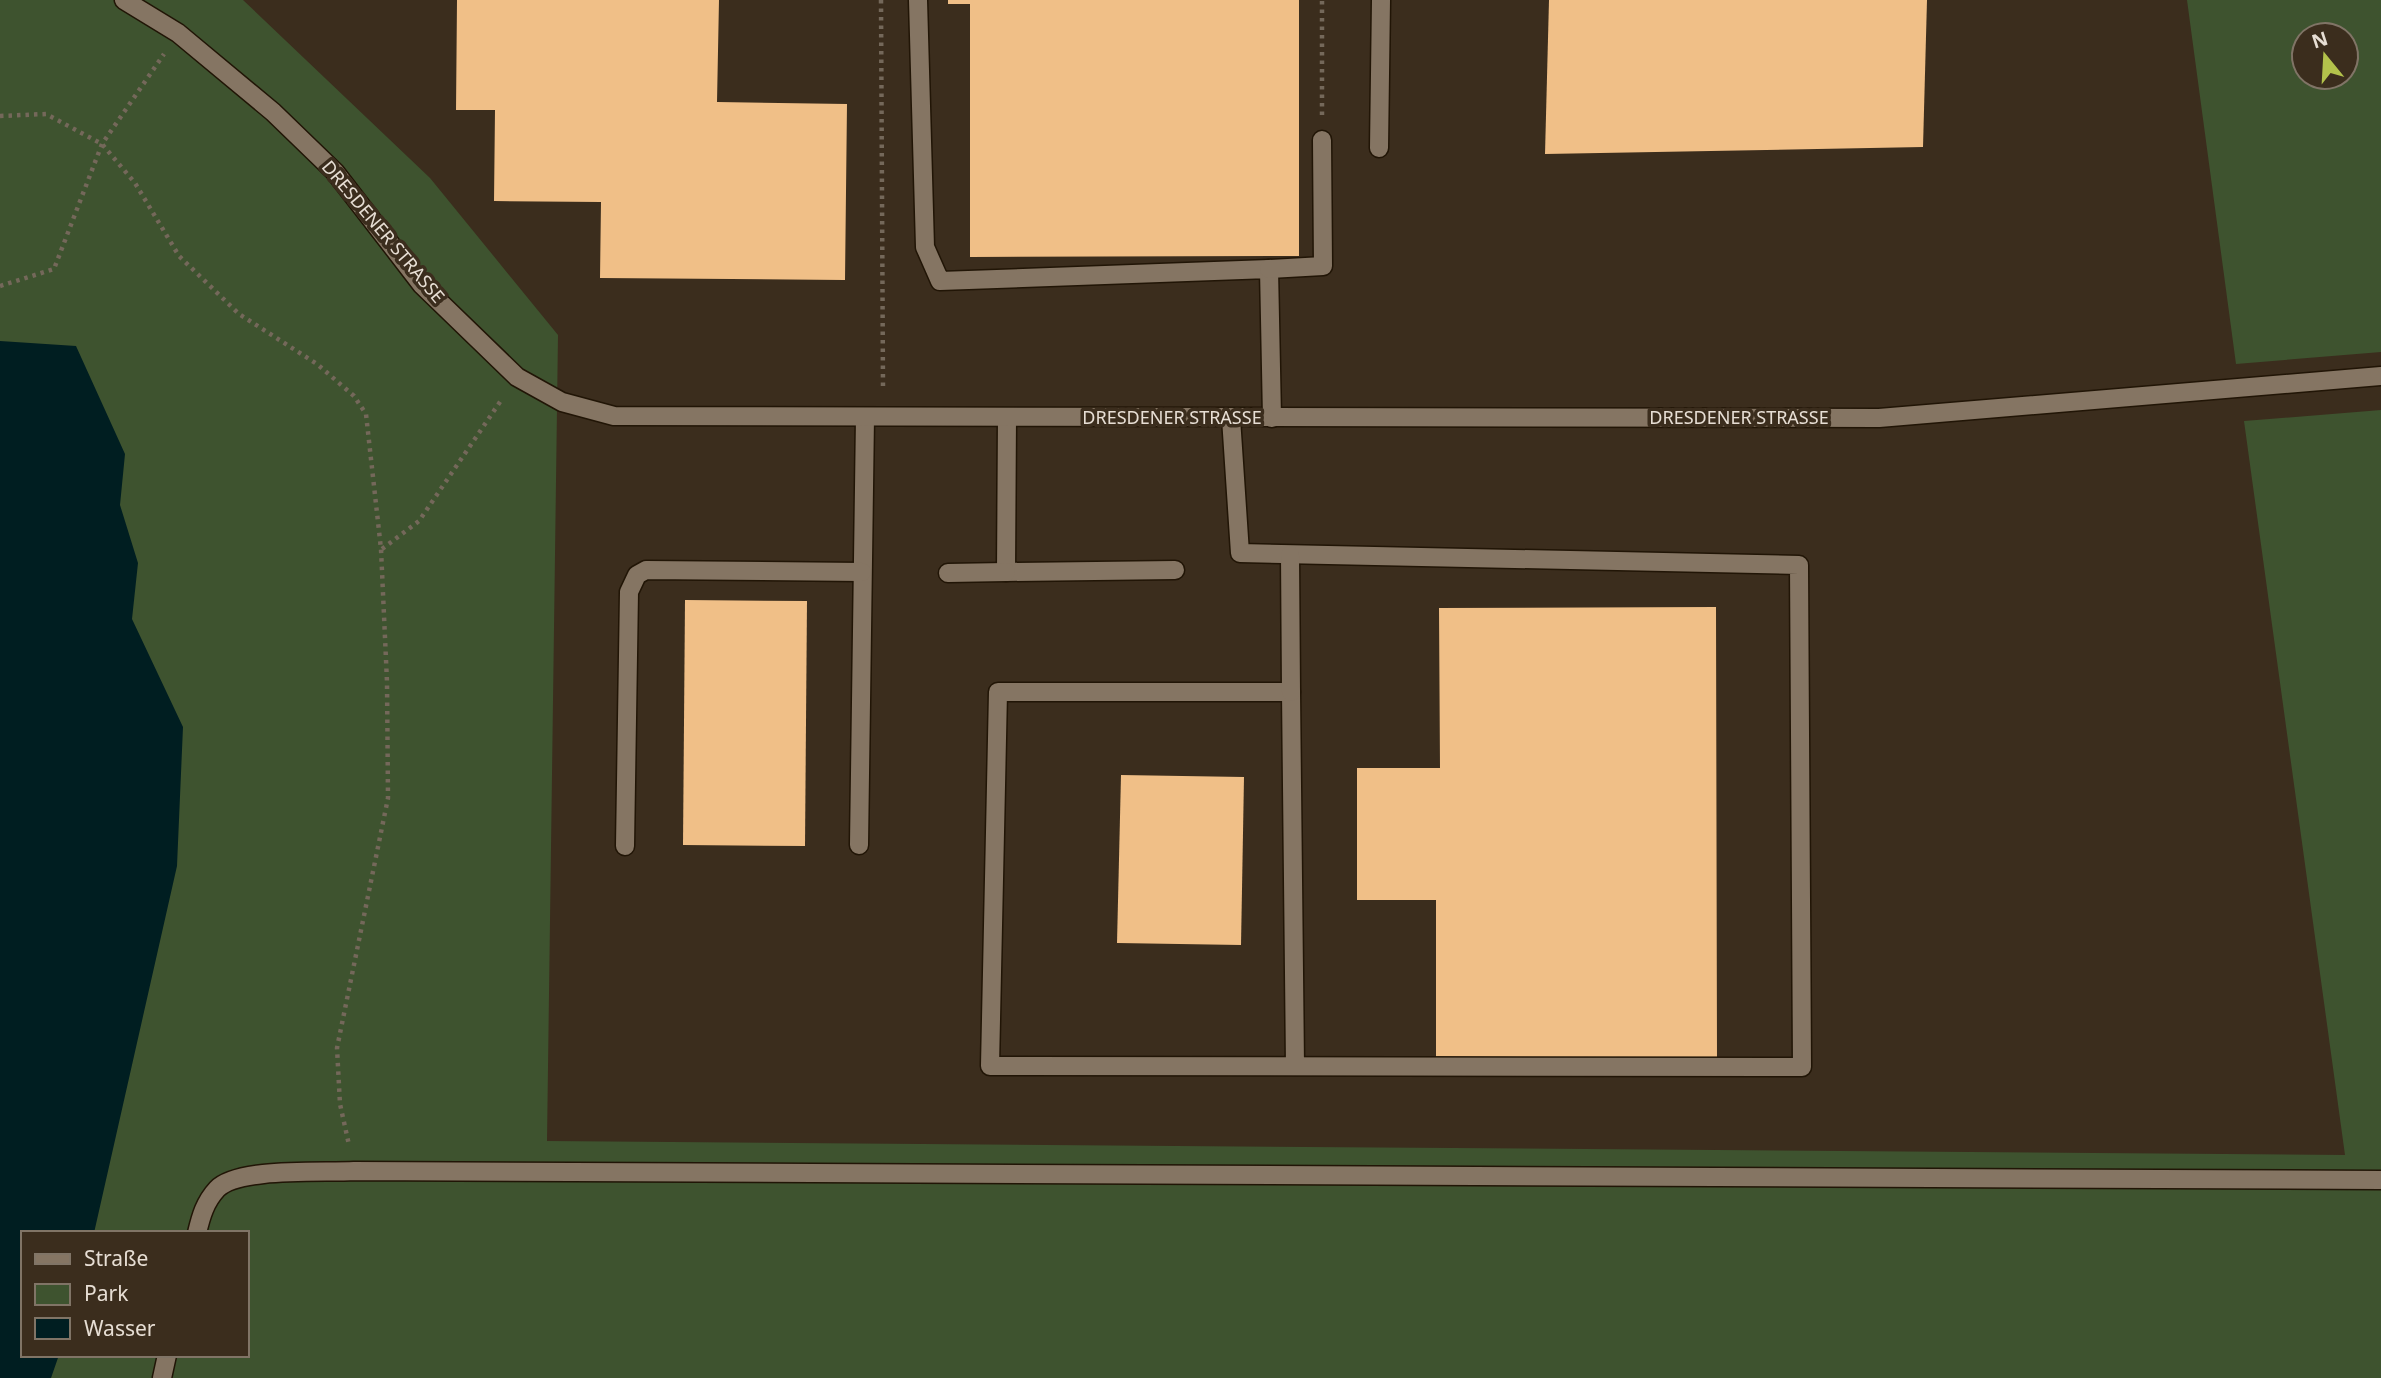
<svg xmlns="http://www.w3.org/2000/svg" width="2381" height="1378" viewBox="0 0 2381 1378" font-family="'Noto Sans',sans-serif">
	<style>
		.green { fill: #3e532f; fill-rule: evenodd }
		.water { fill: #001e21 }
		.building { fill: #f0bf87 }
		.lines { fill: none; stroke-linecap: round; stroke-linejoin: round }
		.lane-casing { stroke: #211506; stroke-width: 21 }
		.street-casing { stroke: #211506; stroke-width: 21 }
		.path { stroke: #74685a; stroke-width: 4.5; stroke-dasharray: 3.5 5; stroke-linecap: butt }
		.lane { stroke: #857563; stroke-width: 18 }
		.street { stroke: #857563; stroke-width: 18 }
		.labels { text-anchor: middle; stroke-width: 7; stroke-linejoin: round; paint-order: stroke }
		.street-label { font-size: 18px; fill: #e7ded4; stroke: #3b2d1d }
	</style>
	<rect width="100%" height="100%" fill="#3b2d1d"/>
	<g class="green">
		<path d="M0,0H243L430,178L558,335L547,1141L2345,1155L2244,421L2381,410V1378H0ZM23,1233H247V1355H23Z"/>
		<path d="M2187,0H2381V352L2236,364ZM2346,35V77H2304V35Z"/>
	</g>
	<path class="water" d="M0,341L76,346L125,454L120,505L138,563L132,619L183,727L177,866L94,1233H23V1355H59L51,1378H0Z"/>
	<g class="building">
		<path d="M457,0H719L717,102L847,104L845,280L600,278L601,202L494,201L495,110H456Z"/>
		<path d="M948,0H1299V256L970,257V4H948Z"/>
		<path d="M1549,0H1927L1923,147L1545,154Z"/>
		<path d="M685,600L807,601L805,846L683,845Z"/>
		<path d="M1716,607L1717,1059L1436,1060V900H1357V768H1440L1439,608Z"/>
		<path d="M1121,775L1244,777L1241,945L1117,943Z"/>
	</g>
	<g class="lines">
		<g class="lane-casing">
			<g id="lane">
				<path d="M918,0L925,247L940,281L1269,269L1272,418"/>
				<path d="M1379,148L1381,0"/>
				<path d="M1269,269L1323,266L1322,140"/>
				<path d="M1007,418L1006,572L1175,570"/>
				<path d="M1231,418L1240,553L1799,565L1802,1067L990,1066L998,692H1291L1295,1066"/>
				<path d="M1290,555L1291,692"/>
				<path d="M948,573L1006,572"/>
				<path d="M859,845L865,417"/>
				<path d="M625,846L629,592L637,575L646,570L862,572"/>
				<path d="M197,1233C201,1216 205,1202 217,1189C238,1167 323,1173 354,1171L2381,1180"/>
				<path d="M162,1378L167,1355"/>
			</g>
		</g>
		<g class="street-casing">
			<path id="street" d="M124,0L178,33L273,112L335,172L422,285L517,377L562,402L614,416L1879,418L2381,376"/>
		</g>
		<g class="path">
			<path d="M881,0L883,388"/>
			<path d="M1322,115V0"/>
			<path d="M0,116L46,114L102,144L135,183L179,256L239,314L317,364L354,396L366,414L381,549L387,682L388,798L337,1048L340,1104L349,1145"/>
			<path d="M0,286L54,269L102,144L164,54"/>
			<path d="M382,549L419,521L502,399"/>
		</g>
		<use href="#lane" class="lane"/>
		<use href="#street" class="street"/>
	</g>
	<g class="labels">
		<g class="street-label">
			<text transform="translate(383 232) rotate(50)" y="6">DRESDENER STRASSE</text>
			<text x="1172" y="424">DRESDENER STRASSE</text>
			<text x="1739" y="424">DRESDENER STRASSE</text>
		</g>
	</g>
	<rect x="21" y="1231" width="228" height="126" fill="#3b2d1d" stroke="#807466" stroke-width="2"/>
	<rect x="35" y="1254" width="35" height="10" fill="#857563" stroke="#807466" stroke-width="2"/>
	<text x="84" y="1266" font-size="21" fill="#e7ded4">Straße</text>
	<rect x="35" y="1284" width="35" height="21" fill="#3e532f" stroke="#807466" stroke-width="2"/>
	<text x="84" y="1301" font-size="21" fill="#e7ded4">Park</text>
	<rect x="35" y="1318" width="35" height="21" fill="#001e21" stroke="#807466" stroke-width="2"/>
	<text x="84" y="1336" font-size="21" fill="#e7ded4">Wasser</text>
	<g transform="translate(2325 56) rotate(342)"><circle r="33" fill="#3b2d1d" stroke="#807466" stroke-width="2"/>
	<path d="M0-5L12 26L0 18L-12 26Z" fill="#b3c24b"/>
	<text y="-10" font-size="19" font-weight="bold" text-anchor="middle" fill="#e7ded4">N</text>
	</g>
</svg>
